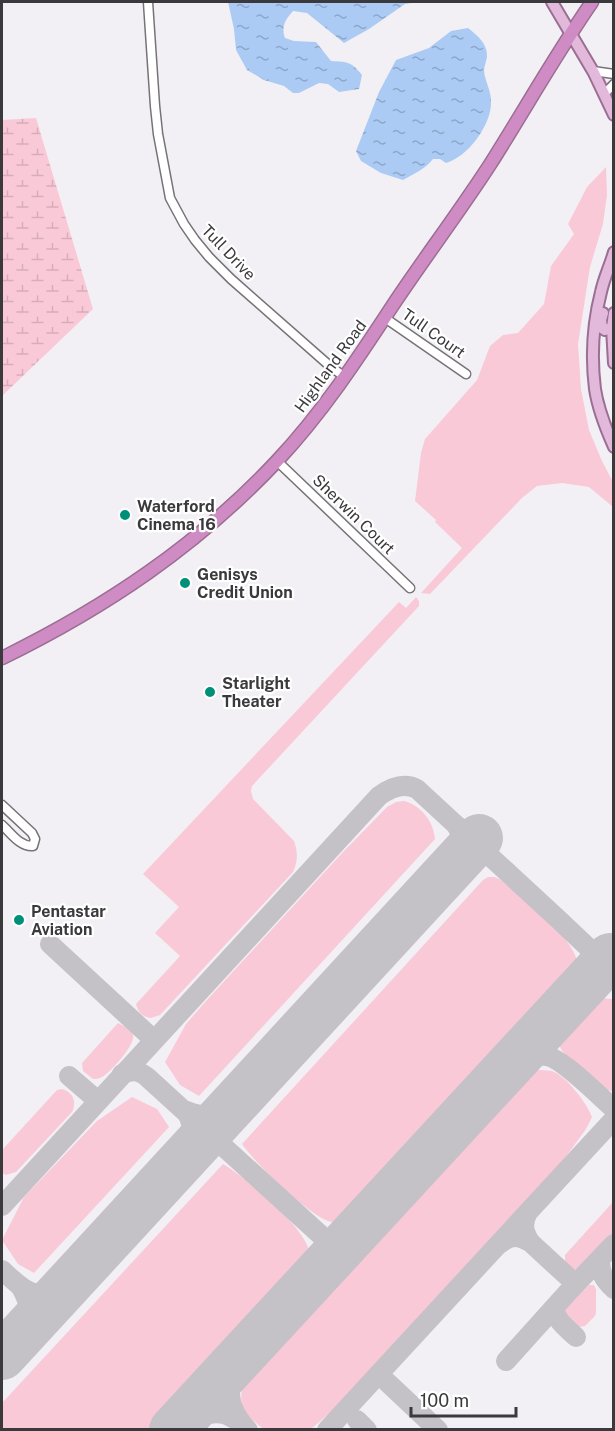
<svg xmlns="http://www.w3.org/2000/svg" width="615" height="1431" viewBox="0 0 615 1431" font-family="'Public Sans',sans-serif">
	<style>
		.green { fill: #fac9d7 }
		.wetland { fill: url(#wetland-marsh) }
		.water { fill: url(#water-ripples) }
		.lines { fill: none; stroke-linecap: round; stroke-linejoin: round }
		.taxiway { stroke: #c4c2c6; stroke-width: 20 }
		.runway { stroke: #c4c2c6; stroke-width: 48 }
		.minor-casing { stroke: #757377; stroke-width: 11 }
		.major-casing { stroke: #9b6e93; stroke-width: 14 }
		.highway-casing { stroke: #9b6e93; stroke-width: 15 }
		.minor { stroke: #fff; stroke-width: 8 }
		.major { stroke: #e2b9db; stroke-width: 10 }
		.highway { stroke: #cf8bc3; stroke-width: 12 }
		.poi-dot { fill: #00907a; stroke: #fff; stroke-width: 2 }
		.labels { text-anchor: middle; stroke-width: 4.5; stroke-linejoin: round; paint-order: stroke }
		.street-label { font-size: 16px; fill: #3a393b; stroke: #fff }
		.poi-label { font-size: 16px; font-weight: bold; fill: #3a393b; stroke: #fff; text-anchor: start }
	</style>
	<defs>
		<pattern id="wetland-marsh" width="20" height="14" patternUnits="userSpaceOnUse" patternTransform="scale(1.5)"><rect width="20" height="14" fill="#fac9d7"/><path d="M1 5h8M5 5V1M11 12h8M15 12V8" fill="none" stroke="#d7adb9"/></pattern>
		<pattern id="water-ripples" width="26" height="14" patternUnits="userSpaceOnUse" patternTransform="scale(1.5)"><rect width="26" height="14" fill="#abcbf5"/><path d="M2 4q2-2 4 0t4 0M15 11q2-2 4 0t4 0" fill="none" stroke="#8ca6c8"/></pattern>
	</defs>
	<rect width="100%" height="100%" fill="#f2f0f4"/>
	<g class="green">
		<path d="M606,167L607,195L603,224L590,267L578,344L581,389L589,430L602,461L613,482V507L589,487L562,483L537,486L522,498L430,594L421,593L462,548L435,522L436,520L415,501L421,453L425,439L477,380L490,346L503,335L518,333L544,304L551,266L574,234L568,224L587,187Z"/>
		<path d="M416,597L419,601V606L252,786L251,791L253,799L294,841C298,852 298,861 293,872L160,1015L151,1018C142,1017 138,1012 136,1004L180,956L155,933L179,907L143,874L399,602L406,608Z"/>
		<path d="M404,801C422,806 433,821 435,839L199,1096L180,1085L165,1062L186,1024L206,1001L343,852L387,807L396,802Z"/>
		<path d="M488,877H495L501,880C521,897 565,931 575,955C578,961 576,967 573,973L349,1218C343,1220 338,1223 331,1222C309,1216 255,1163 242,1144L483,880Z"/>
		<path d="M599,998L613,999V1091L602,1089L564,1053C558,1047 558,1040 562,1034L591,1002Z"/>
		<path d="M118,1023C124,1026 131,1029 133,1035C136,1044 110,1073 102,1077C98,1079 96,1079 93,1079L83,1071L82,1063Z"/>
		<path d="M537,1070C542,1070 547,1070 552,1071C566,1076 587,1103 592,1117L586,1129L557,1169L340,1404L311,1429H263C243,1411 237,1409 244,1380L520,1079L525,1074Z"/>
		<path d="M62,1089C73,1092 77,1102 72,1112L16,1172L6,1175L2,1173V1150L57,1090Z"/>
		<path d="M132,1097L157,1109L169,1127L34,1273L18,1264L2,1240L24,1197L97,1121Z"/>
		<path d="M223,1164C244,1176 305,1227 309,1251C310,1256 308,1259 305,1264L151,1429H2V1403Z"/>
		<path d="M613,1202V1233L583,1266L575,1270L569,1269L565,1262V1255Z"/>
		<path d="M589,1285H594L596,1289V1313L595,1316L585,1326L579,1327L566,1316L565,1311L567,1306Z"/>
	</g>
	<path class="wetland" d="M36,118L93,309L2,396V120Z"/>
	<g class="water">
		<path d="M228,2H418L405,4L369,29L344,43L307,13L293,11C285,20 281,27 285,38L294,41L316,42L331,61C347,62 351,61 362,75L359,89L339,92L328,84L319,83L299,93H293L284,86L264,80L247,70L236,50L234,29Z"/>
		<path d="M468,28C477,35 488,44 487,57C486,62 484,67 484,71C485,82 492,92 491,103C491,125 468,157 446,163L440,159H433C425,169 414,174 403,180L381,173L361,161L356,151L379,92L396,60L429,48L451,31Z"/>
	</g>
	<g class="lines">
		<g class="taxiway">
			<path d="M457,826C464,840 462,846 458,860"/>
			<path d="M50,944L154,1040"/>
			<path d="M511,1065C522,1059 534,1054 547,1056C563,1059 600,1097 614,1109"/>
			<path d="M122,1074C133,1070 138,1070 147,1077L325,1239L329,1249L327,1263"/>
			<path d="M69,1076L98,1101"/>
			<path d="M187,1111C204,1118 213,1117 229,1108"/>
			<path d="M186,1155C192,1140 195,1128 187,1113"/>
			<path d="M2,1206L379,796C390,788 404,782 417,789L558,919L614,972"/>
			<path d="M325,1239L335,1242L349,1240"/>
			<path d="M530,1242L567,1276"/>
			<path d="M499,1244C512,1235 517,1235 530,1242C524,1232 522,1225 527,1214"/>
			<path d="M600,1259C600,1273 604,1280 614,1289"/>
			<path d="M2,1270C25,1291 32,1301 64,1287"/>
			<path d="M21,1287C31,1306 31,1310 25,1330"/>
			<path d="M555,1307C554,1320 567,1328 576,1337"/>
			<path d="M242,1355C227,1384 223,1405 248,1430"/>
			<path d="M506,1361L569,1291L614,1244"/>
			<path d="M387,1382L438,1430"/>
			<path d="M357,1420L367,1430"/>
			<path d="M174,1429C189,1420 209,1409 227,1415C231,1417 236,1420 241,1422"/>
			<path d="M327,1430L614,1119"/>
		</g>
		<g class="runway">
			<path d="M2,1356L479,838"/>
			<path d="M173,1430L610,957"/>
		</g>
		<g class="minor-casing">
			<g id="minor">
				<path d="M148,2L155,106L158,134L170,198L184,224L195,240L209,257L231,279L331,367L345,377"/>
				<path d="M593,71L614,74"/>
				<path d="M605,93L614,84"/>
				<path d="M385,318L466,374"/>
				<path d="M277,461L410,588"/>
				<path d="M2,805L32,833L35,839L33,846C20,847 11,833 2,825"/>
			</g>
		</g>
		<g class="major-casing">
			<g id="major">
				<path d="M552,2L594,73L614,115"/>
				<path d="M614,252C610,266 604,278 601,292C593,323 591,357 595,389C598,409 606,429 614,447"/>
				<path d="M603,313L601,320L602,328L605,330L612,328"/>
				<path d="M614,313L612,328L614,363"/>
			</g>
		</g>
		<g class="highway-casing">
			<path id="highway" d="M2,658C106,607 197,546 277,461C322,413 357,360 393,305C425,257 460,211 491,163C525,109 556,54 592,2"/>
		</g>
		<use href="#minor" class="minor"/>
		<use href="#major" class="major"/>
		<use href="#highway" class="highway"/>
	</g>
	<g class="poi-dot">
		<circle cx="125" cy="515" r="6"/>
		<circle cx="185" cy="583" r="6"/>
		<circle cx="210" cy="692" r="6"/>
		<circle cx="19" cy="920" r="6"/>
	</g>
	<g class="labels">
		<g class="street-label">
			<text transform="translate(229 252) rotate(46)" y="6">Tull Drive</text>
			<text transform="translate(434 333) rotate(35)" y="6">Tull Court</text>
			<text transform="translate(330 366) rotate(-54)" y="6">Highland Road</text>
			<text transform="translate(354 514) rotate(44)" y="6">Sherwin Court</text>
		</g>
		<g class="poi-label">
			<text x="137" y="512">Waterford<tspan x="137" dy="18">Cinema 16</tspan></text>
			<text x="197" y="580">Genisys<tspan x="197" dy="18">Credit Union</tspan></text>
			<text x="222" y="689">Starlight<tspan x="222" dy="18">Theater</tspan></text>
			<text x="31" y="917">Pentastar<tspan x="31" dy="18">Aviation</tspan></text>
		</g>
	</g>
	<rect width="615" height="1431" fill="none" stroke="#3a393b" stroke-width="6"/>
	<path d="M411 1407v9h105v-9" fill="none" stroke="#3a393b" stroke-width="3"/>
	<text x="420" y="1407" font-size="18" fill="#3a393b" stroke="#ffffff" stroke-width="4.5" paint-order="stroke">100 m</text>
</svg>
